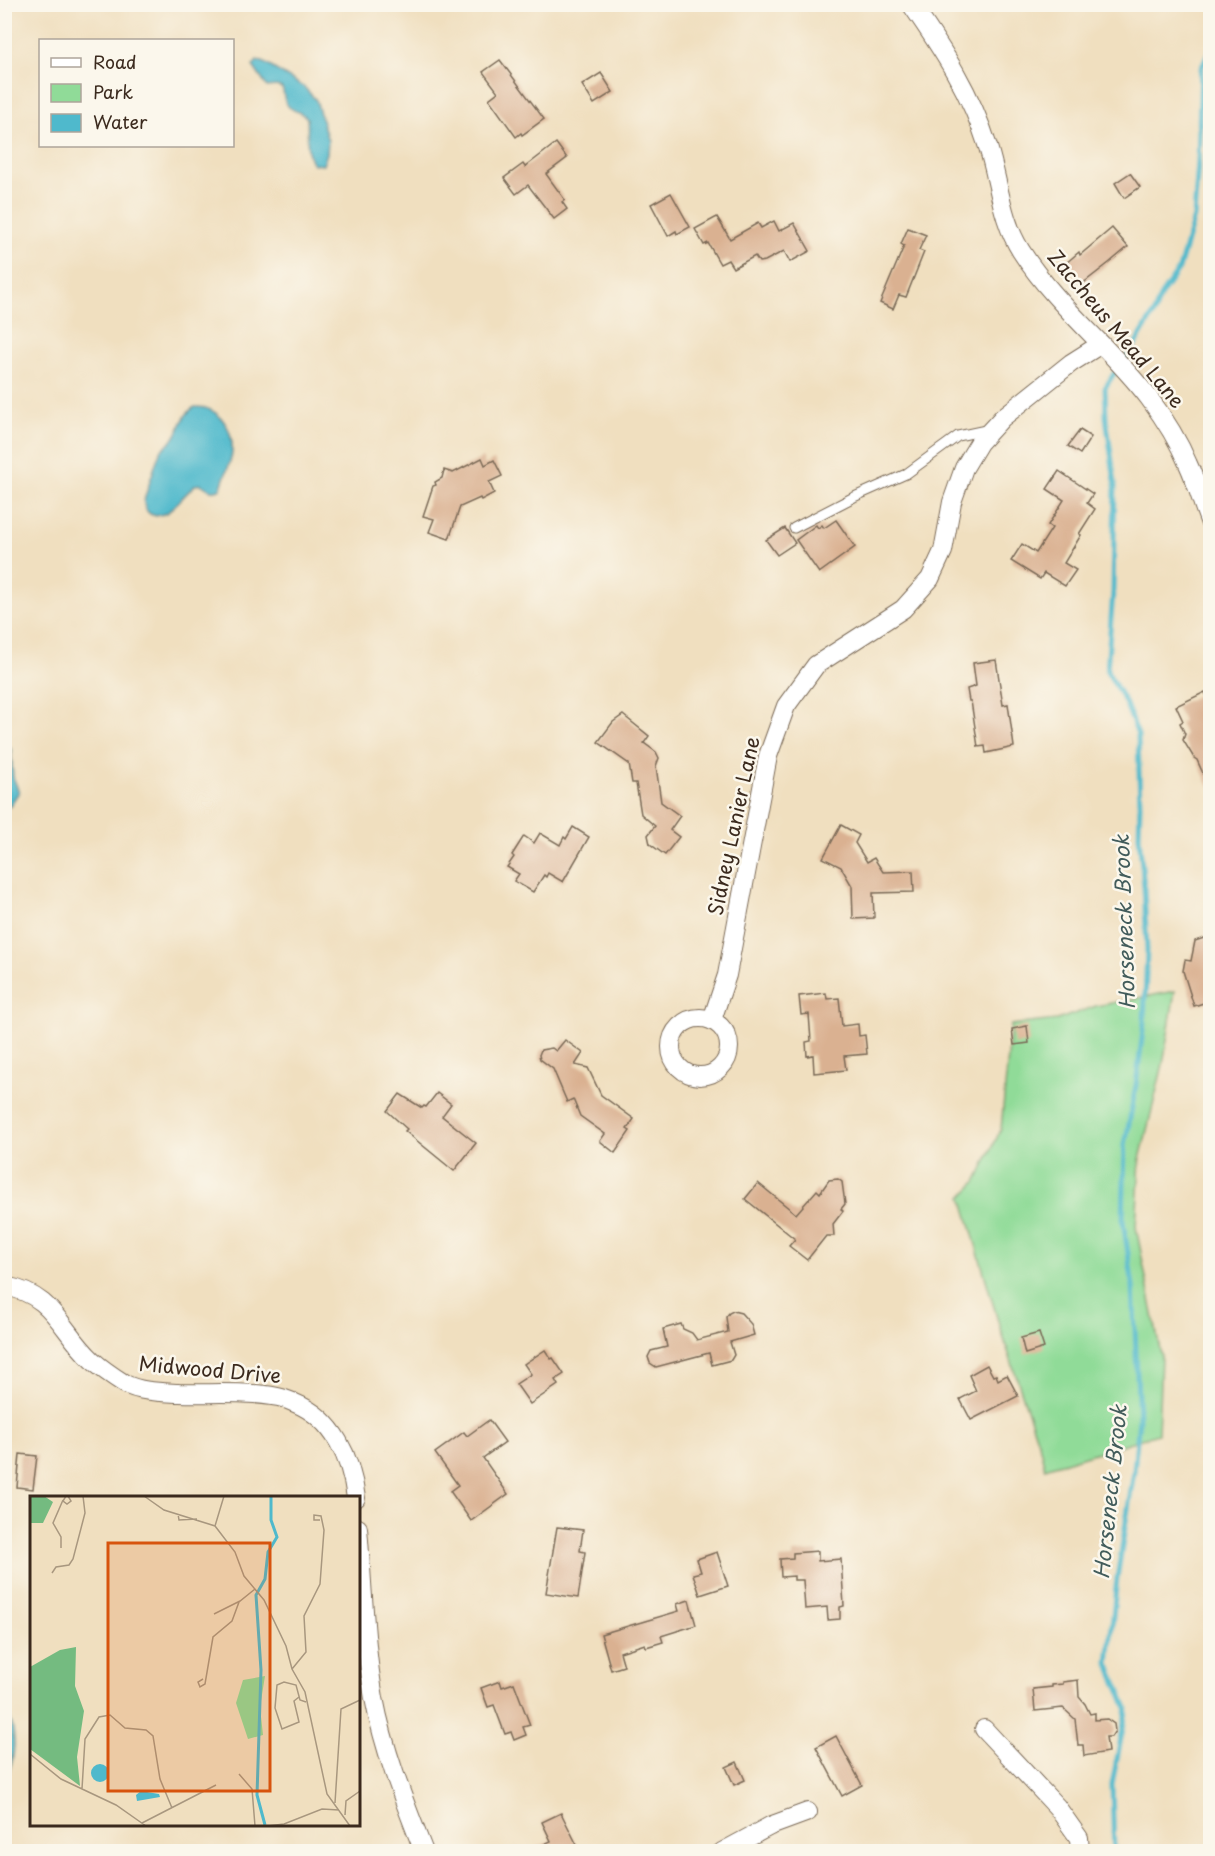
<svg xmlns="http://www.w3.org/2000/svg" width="1215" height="1856" viewBox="0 0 1215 1856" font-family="'Playpen Sans',sans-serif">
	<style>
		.green { fill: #90db98; stroke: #66825b; stroke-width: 1.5 }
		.water { fill: #4fb9cc; stroke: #457275; stroke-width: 1.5 }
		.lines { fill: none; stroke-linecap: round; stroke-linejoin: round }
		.stream { stroke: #4fb9cc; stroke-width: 5 }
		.building { fill: #dab191 }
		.service-casing { stroke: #7a6956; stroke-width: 11 }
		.minor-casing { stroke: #7a6956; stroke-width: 20 }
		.service { stroke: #fff; stroke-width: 9 }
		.minor { stroke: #fff; stroke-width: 18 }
		.labels { text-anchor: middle; stroke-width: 5; stroke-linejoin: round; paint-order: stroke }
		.street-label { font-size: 20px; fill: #3b2a1e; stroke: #fbf7ec }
		.water-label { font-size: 21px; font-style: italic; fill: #425c5b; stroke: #fbf7ec }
		.inset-river { fill: none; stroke: #4fb9cc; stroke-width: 3 }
		.inset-road { fill: none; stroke: #a8977f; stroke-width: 1.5 }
		.view { fill: #d7540e; fill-opacity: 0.15; stroke: #d7540e; stroke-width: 3 }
		.inset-edge { fill: none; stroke: #3b2a1e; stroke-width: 3 }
	</style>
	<rect width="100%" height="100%" fill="#fbf7ec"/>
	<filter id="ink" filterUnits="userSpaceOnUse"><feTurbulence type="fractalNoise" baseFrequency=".0167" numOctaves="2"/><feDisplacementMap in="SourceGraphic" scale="12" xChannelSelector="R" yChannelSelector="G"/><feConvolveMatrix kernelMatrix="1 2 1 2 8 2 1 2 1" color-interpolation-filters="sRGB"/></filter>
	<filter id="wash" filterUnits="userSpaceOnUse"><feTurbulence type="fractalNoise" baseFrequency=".008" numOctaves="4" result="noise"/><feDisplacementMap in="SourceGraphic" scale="24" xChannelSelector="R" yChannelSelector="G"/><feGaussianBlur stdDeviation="1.35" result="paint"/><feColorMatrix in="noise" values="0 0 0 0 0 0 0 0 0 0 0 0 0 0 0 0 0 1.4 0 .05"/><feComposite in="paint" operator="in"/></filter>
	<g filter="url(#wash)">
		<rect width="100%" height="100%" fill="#f0dfbf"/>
		<path class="green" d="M1175,991L1163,1064L1140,1159L1136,1227L1161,1355L1158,1434L1045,1468L1040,1448L998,1321L962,1197L976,1182L1001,1129L1011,1025L1057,1020L1096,1006Z"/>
		<g class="water">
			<path d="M257,61L263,62L304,87L316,100L328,141L327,153L323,165L313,164C304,151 309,133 307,118C302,112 295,112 289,107C277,96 293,83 267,87L253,66Z"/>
			<path d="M195,407C219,406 234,429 232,452C231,464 224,476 221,488C212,493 208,489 201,484L195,485L167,513L156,516L150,514C146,511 144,507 144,502C144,498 159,454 160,452C164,446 171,444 174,438C181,428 183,413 195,407Z"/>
			<path d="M4,740L11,749L13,777L19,792L9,807L5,805Z"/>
			<path d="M5,1708C18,1730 16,1758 5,1780Z"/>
		</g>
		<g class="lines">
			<path class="stream" d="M1114,1852L1112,1784L1127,1708L1108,1663L1117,1578L1134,1471L1139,1419L1133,1286L1123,1221L1125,1145L1136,1085L1144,1023L1147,950L1144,887L1139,836L1140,805L1138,735L1125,702L1107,671L1113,592L1115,483L1106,417L1105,388L1113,375L1133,348L1154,313L1161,295L1179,269L1194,217L1198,162L1201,69L1210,50"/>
		</g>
		<g id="blocks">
			<g class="building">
				<path d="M500,60L544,119L522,135L521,133L516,137L489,99L498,92L483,72Z"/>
				<path d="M601,73L613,92L594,104L582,85Z"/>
				<path d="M556,143L567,158L546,174L565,200L562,202L567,209L554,219L528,185L516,194L504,178L523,164L525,167Z"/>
				<path d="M1130,173L1140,187L1124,198L1115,183Z"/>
				<path d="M671,193L690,227L677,234L676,231L668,236L651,204Z"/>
				<path d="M717,217L730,239L758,223L761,228L774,221L779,231L794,223L810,251L790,262L784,251L765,261L759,262L755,256L733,268L728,260L720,264L708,243L704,245L695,229Z"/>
				<path d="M908,228L926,235L919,250L924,252L906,297L899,295L893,309L880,303L904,246L901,244Z"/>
				<path d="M1112,228L1128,247L1109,263L1082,284L1065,264L1079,252L1080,255Z"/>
				<path d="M1080,430L1091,437L1080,454L1068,446Z"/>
				<path d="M482,458L485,465L494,460L502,476L489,482L494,493L481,500L480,498L460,507L449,539L429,532L434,519L423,516L433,486L436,485L435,482L442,478L444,470L453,473Z"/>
				<path d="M1059,471L1093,494L1087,503L1095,509L1079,534L1081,535L1064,563L1076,570L1065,586L1044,573L1040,579L1011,561L1022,544L1036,553L1052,528L1048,525L1064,500L1047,489Z"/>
				<path d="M836,520L855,547L819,573L796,540L816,525L818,528L822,525L824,528Z"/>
				<path d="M785,528L795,543L777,555L766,540Z"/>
				<path d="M996,660L1003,705L1008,704L1014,747L986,753L985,746L978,747L971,701H969L967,689L976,686L973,663Z"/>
				<path d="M1205,692L1210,703V789L1197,760L1194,758L1183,740L1185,734L1180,723L1183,721L1176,706Z"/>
				<path d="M623,715L649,736L644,743L656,752L659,758L656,766L661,802L680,816L670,830L679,837L665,855L650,844L648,835L655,826L641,814L636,783H632L629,764L598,742L613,722Z"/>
				<path d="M841,825L859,835L855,843L867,862L874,858L883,872L913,871L914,892L873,893L874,918L853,919L852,886L841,867L823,858Z"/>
				<path d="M573,827L589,837L563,882L548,873L546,877L544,875L533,892L514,881L519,874L507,867L514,857L512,855L524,836L534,843L540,833L560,845L564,837L566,839Z"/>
				<path d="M1210,936V962L1208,974L1210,975V1001L1194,1006L1183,971L1185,960L1191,961L1195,941Z"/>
				<path d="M826,993L827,999L839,998L842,1026L858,1024L859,1036L865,1035L867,1054L844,1056L846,1070L814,1073L813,1055L807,1056L806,1042L811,1041L809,1014L801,1015L799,996Z"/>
				<path d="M1027,1026L1029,1043L1014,1045L1012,1029Z"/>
				<path d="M565,1040L583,1053L575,1065L588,1068L601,1095L634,1119L627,1129L630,1131L615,1153L600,1141L605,1134L580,1116L573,1099L567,1102L553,1069L540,1059L539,1055L541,1050L552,1048L556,1051Z"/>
				<path d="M437,1093L451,1104L442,1116L476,1143L454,1171L405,1131L407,1129L387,1111L400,1094L422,1108L424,1106L426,1107Z"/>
				<path d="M838,1179L842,1182L845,1204L841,1209L843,1211L833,1224L834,1236H826L807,1260L789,1246L795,1239L745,1199L758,1183L796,1214L817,1190L820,1193L829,1180Z"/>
				<path d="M733,1311L741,1313L751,1324L754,1335L730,1342L734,1355L731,1360L712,1365L709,1353L656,1367L650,1363L648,1357L651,1351L667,1347L663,1329L681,1324L683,1329L692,1333L697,1340L728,1332L726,1317L729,1313Z"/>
				<path d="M1039,1333L1044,1348L1025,1354L1021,1338Z"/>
				<path d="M545,1350L551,1359L553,1358L564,1374L555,1380L558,1385L530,1404L516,1384L531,1374L524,1364Z"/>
				<path d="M987,1365L993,1376L996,1375L998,1380L1007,1375L1018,1396L971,1420L960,1399L976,1391L969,1375Z"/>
				<path d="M489,1420L505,1442L483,1458L508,1494L471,1521L450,1491L458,1485L435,1453L464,1432L467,1436Z"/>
				<path d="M20,1454L37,1456L33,1489L17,1487Z"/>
				<path d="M557,1527L583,1530L580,1551L585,1552L578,1598L546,1593Z"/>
				<path d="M818,1551V1561L841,1559L844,1606L840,1607V1619L828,1620L827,1607L805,1609L803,1580H794V1576L781,1577L780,1559L793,1558V1553Z"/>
				<path d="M717,1552L728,1586L700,1595L693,1574L701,1572L697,1559Z"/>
				<path d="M689,1600L696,1625L661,1636L663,1642L646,1647L645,1644L620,1652L624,1666L611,1670L601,1634L679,1611L677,1604Z"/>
				<path d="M1078,1680L1079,1697L1085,1704L1090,1714L1095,1713V1720L1107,1719L1114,1724L1115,1731L1111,1737H1106L1108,1752L1084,1756L1083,1745H1078L1075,1719L1063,1708L1035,1711L1033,1689L1052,1687V1685L1063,1684V1682Z"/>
				<path d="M500,1681L502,1687L514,1683L530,1725L523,1727L526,1735L514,1740L511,1732L505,1734L494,1705L488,1707L481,1688Z"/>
				<path d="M836,1736L862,1785L842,1796L816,1747Z"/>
				<path d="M737,1762L745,1780L734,1785L726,1767Z"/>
				<path d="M561,1813L580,1851H529L551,1841L542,1822Z"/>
			</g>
		</g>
	</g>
	<g filter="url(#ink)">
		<use href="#blocks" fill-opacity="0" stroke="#7a6956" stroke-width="1.5"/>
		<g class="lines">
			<g class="service-casing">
				<path id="service" d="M794,528L854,497L906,474L958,436L986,430"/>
			</g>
			<g class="minor-casing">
				<g id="minor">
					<path d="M911,4C943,50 971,93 988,147C999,181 1001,220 1021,251C1056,306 1109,346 1149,398C1164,418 1178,440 1188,464C1197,483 1202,504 1210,523"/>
					<circle cx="700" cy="1047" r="29"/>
					<path d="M712,1020L727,975L768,756L786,706L816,665L903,609L930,579L943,551L952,502L964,468L979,443L1002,418L1071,363L1101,344"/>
					<path d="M4,1286C54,1294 60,1330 92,1360C102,1369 114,1377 125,1384C140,1392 162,1392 179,1393C212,1394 245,1391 278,1397C284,1398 290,1401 295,1403C334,1419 351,1458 356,1498"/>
					<path d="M358,1528C363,1585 364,1641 374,1698C384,1751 404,1801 424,1852"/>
					<path d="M984,1729L1057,1807L1079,1838L1080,1852"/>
					<path d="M722,1852L770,1826L808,1812"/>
				</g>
			</g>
			<use href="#service" class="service"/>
			<use href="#minor" class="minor"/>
		</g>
	</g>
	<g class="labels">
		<g class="street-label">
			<text transform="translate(1116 329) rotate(50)" y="7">Zaccheus Mead Lane</text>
			<text transform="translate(734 826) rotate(-78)" y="7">Sidney Lanier Lane</text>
			<text transform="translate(210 1370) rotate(5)" y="7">Midwood Drive</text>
		</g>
		<g class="water-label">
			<text transform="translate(1125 922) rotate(-92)" y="7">Horseneck Brook</text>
			<text transform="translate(1111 1492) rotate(-84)" y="7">Horseneck Brook</text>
		</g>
	</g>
	<g transform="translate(30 1496)">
		<rect width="330" height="330" fill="#f0dfbf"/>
		<path d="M235,180L230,211L233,239L218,243L206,207L213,184Z" fill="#90db98"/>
		<path d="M0,0H14L23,6L13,27H0ZM46,151L45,190L54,215L47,261L50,290L0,253V171L30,154Z" fill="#74bb80"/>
		<path d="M61 277a9 9 0 1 1 18 0a9 9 0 1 1-18 0ZM111,295L129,298L130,301L107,305L106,299Z" fill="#4fb9cc"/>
		<path class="inset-river" d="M235,329L227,299L231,174L226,99L235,83L238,56L247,41L241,24V0"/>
		<path class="inset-road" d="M36,0L33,5L37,8L41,5L38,0M114,0L134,14L185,30L205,56L214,80L234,104L256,150L262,173L275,196L297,298L320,330M148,18L149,24L167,23M185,30L194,0M31,52V41L23,27L33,4M22,77L26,71L39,69L43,63L55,17L53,0M184,118L210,105M262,173L276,156L274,120L290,88L294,34L291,20L284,19V24H290M173,183L168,186L170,191L175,188L183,141L202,125L209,106L225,93M269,201L264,205L269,226L252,233L245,212L247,189L254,186L266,189L270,204L276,206M0,258L31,283L86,309L116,330M209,278L222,293L225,330M52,293L55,243L69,221L80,219L95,232L116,234L123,240L130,283L142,312M305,307L311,213L330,204M315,319L316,305L330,295M112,327L186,289M238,330L254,328L292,313L309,314"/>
		<path class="view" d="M78,47H240V295H78Z"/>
		<rect width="330" height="330" class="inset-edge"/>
	</g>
	<rect width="1215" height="1856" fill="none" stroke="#fbf7ec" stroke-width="24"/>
	<rect x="39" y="39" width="195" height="108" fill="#fbf7ec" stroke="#aea59a" stroke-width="1.5"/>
	<rect x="51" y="58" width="30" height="9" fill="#ffffff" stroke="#aea59a" stroke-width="1.5"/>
	<text x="93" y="69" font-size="18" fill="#3b2a1e">Road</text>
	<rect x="51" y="84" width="30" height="18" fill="#90db98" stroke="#aea59a" stroke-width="1.5"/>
	<text x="93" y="99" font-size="18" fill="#3b2a1e">Park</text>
	<rect x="51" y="114" width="30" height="18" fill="#4fb9cc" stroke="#aea59a" stroke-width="1.5"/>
	<text x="93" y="129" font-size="18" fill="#3b2a1e">Water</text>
</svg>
